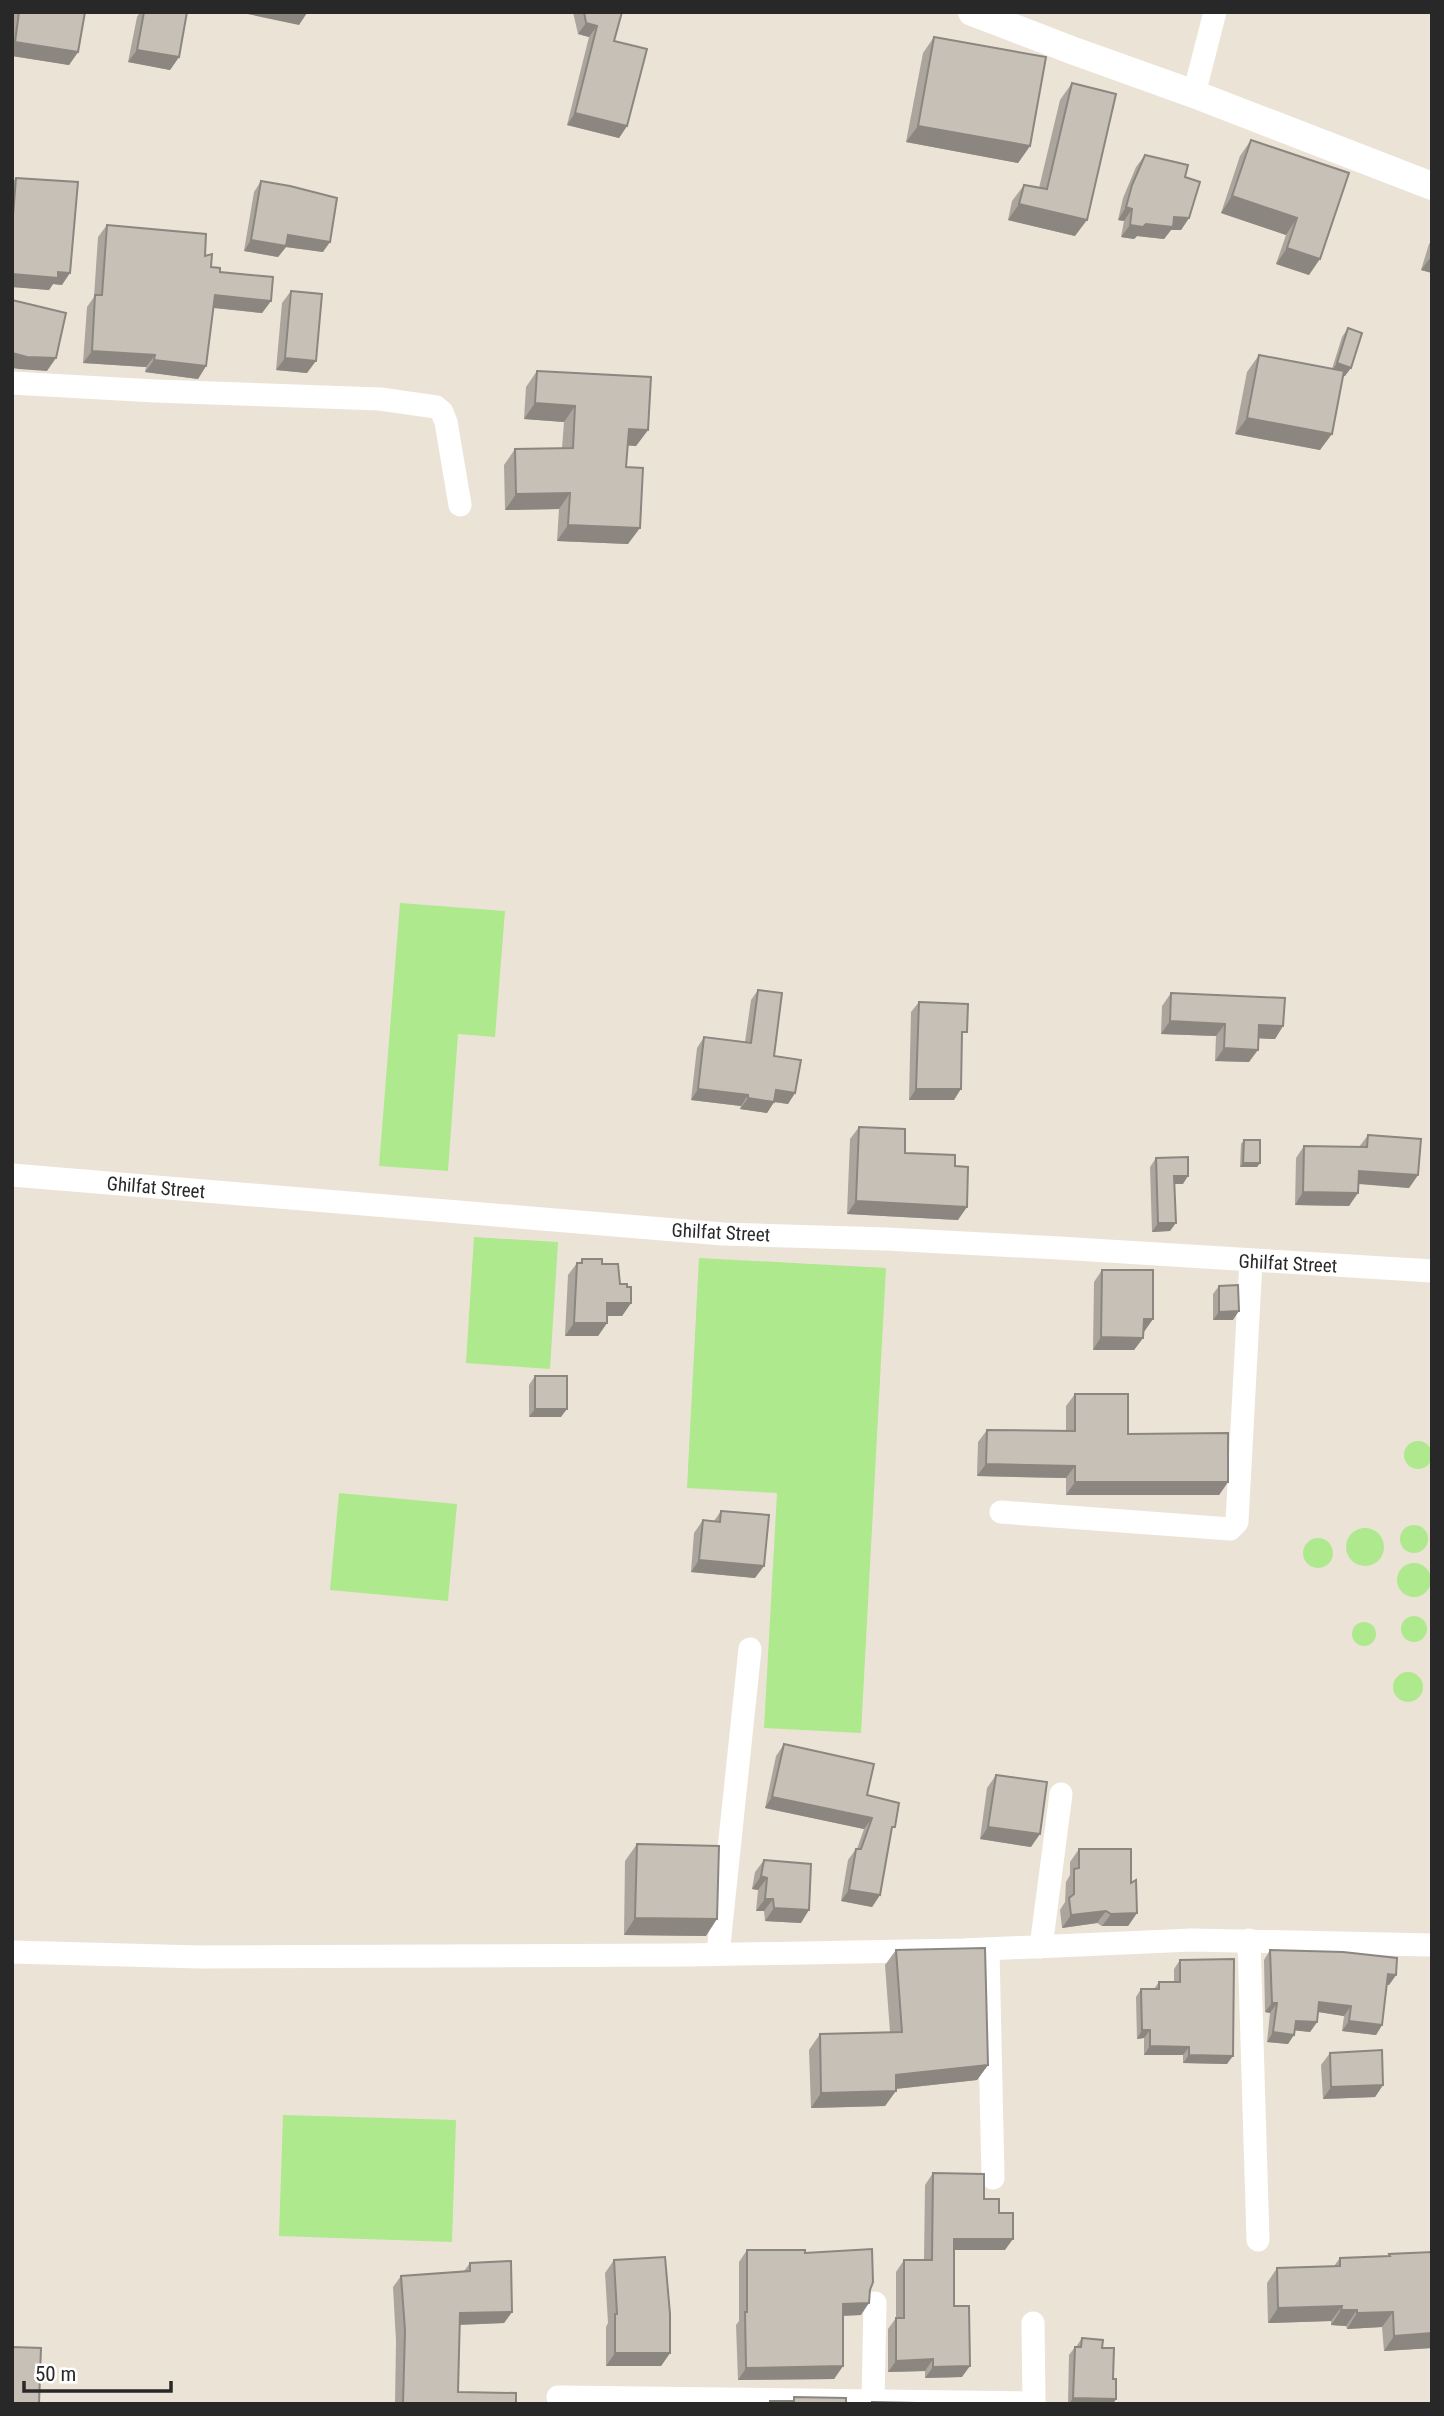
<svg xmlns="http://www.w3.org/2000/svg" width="1444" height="2416" viewBox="0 0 1444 2416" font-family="'Roboto Condensed',sans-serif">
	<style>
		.green { fill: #aee98d }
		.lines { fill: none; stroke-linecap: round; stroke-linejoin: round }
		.minor { stroke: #fff; stroke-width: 23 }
		.tertiary { stroke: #fff; stroke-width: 28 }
		.wall { fill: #aba59d }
		.shaded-wall { fill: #8b8680 }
		.building { fill: #c7c0b7; stroke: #8b8680; stroke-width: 2 }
		.labels { text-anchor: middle; stroke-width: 5; stroke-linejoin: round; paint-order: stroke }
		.street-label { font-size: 19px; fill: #282828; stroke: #fff }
	</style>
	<rect width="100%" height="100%" fill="#ece3d7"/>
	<g class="green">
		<path d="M400,903L505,911L495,1037L458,1034L448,1171L379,1166Z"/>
		<path d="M474,1237L558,1242L550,1369L466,1363Z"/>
		<path d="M699,1258L886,1268L861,1733L764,1728L777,1493L687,1488Z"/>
		<circle cx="1418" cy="1455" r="14"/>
		<path d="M339,1493L457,1504L448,1601L330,1590Z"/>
		<circle cx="1414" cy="1539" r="14"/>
		<circle cx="1365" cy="1547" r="19"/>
		<circle cx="1318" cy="1553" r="15"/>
		<circle cx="1414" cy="1580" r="17"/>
		<circle cx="1414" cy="1629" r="13"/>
		<circle cx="1364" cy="1634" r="12"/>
		<circle cx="1408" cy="1687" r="15"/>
		<path d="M283,2115L456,2120L452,2242L279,2236Z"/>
	</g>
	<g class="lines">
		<g class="minor">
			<path d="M1194,94L1215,12"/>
			<path d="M12,383L155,391L380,399L436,407L442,412L446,422L460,505"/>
			<path d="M12,1175L723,1234L886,1239L1059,1248L1432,1271"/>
			<path d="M1001,1512L1230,1529L1237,1522L1251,1261"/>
			<path d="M1249,1940L1258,2240"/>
			<path d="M1041,1947L1061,1794"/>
			<path d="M988,1949L993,2178"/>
			<path d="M12,1952L200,1957L686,1955L963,1950L1192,1940L1432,1945"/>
			<path d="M718,1954L750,1649"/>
			<path d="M1033,2323L1034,2404"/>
			<path d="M558,2397L1034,2403"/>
			<path d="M873,2401L875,2303"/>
		</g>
		<path class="tertiary" d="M972,12L1074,51L1194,94L1432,186"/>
	</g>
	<g class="wall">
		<path d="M13,12H85L78,52L69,65L12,56Z"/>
		<path d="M140,12H187L179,57L170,70L128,62L137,17Z"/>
		<path d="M573,12H622L614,41L627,126L619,138L567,125L589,37L578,34Z"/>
		<path d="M934,37L1030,146L1018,163L906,142L923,53Z"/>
		<path d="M1072,83L1075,236L1008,220L1012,201L1024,185L1039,188L1060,100Z"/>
		<path d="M1251,140L1349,173L1309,275L1276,264L1286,235L1221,213L1240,156Z"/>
		<path d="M1145,155L1185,177L1189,218L1181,230H1171L1164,239L1137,236L1134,239L1121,237L1124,221L1118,220L1123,198L1136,167Z"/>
		<path d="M16,178L62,285L53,284L49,290L12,287V183Z"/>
		<path d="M261,181L323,252L286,247L278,257L244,251L254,192Z"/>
		<path d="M107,225L205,256L211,267L271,301L262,313L213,308L206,366L198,379L145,372L146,367L83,363L87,307L94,297L98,237Z"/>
		<path d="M1432,240V273L1421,270L1429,244Z"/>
		<path d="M291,291L307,373L276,370L282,303Z"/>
		<path d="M1348,328L1345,376H1343L1320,450L1235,434L1247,372L1259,355L1332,369L1342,337Z"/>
		<path d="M537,371L648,430L636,446L628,445L626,467L628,544L557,541L559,509L505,510L504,465L515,449L562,448L564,422L524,419L526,387Z"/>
		<path d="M758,990L774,1056L795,1093L788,1104L774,1102L767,1113L740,1109L741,1106L691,1100L697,1048L704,1037L745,1042L751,1000Z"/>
		<path d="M1171,993L1283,1026L1275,1039L1259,1038L1249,1062L1215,1061L1216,1036L1161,1034L1162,1006Z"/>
		<path d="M919,1002L962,1039L954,1100H909L911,1012Z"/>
		<path d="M859,1127L905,1153L955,1166L958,1220L847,1214L850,1139Z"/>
		<path d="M1368,1135L1418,1175L1409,1188L1358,1184L1349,1206L1295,1205L1296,1158L1304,1146L1359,1147Z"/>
		<path d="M1244,1140L1260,1163L1257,1167H1240L1241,1144Z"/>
		<path d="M1156,1158L1183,1184H1175L1170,1231L1152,1232L1150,1167Z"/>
		<path d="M582,1259L602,1264L620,1284L631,1303L622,1316H607V1323L598,1336H565L568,1275L577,1263H580Z"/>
		<path d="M1102,1270L1153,1319L1143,1332V1338L1134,1350H1093L1094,1282Z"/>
		<path d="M1219,1286L1233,1320H1213V1294Z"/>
		<path d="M535,1376L561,1417H529V1385Z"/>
		<path d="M1075,1394L1128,1434L1228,1482L1219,1495H1066V1478L977,1476L978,1442L987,1430L1066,1431V1406Z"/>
		<path d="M721,1511L755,1578L691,1572L694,1533L703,1520L714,1521Z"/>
		<path d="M784,1744L867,1795L890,1834L880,1895L872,1907L841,1901L848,1860L856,1849H857L864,1829L765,1808L776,1756Z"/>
		<path d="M996,1775L1031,1847L980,1839L987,1788Z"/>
		<path d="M637,1844L706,1936L624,1935L625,1861Z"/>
		<path d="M1079,1849L1131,1883L1137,1913L1128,1926H1102L1097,1923L1062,1928L1060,1910L1065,1902L1066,1882L1070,1875V1862Z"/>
		<path d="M764,1860L801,1923L765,1921L764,1911H756L758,1890L752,1889L755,1872Z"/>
		<path d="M896,1950L988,2065L977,2080L896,2089L885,2106L811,2108L809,2050L820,2034L890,2032L885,1965Z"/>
		<path d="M1270,1950L1396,1975L1389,1985L1387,1984L1382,2025L1376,2035L1342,2031L1344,2016L1318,2012L1317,2022L1310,2032L1295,2030L1288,2044L1267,2042L1270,2013L1265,2012L1264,1960Z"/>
		<path d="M1180,1960L1227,2064L1183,2063V2055H1144V2038L1137,2039L1136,1997L1141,1989H1154L1159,1982H1174V1969Z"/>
		<path d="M1330,2053L1383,2085L1375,2097L1323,2099L1321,2065Z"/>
		<path d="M933,2173L984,2199L999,2213L1005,2250H954V2306L962,2377L925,2378V2371L888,2372V2329L896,2318V2272L904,2260H924L925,2185Z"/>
		<path d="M747,2250L805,2253L861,2315L843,2316V2366L834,2379L738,2380L736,2325L739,2321V2262Z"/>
		<path d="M1389,2254L1432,2348L1384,2351L1382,2327L1347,2329L1346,2326L1331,2325V2321L1268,2323L1267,2283L1277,2268L1334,2266L1340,2258L1388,2256Z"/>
		<path d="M614,2260L670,2353L661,2366H606V2327L608,2323L605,2273Z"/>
		<path d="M470,2263L512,2312L504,2323L459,2325L458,2392L516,2404H395L396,2341L393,2287L401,2276L464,2271Z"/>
		<path d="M1082,2338L1102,2348L1113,2404H1068L1069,2355L1075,2347H1076Z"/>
	</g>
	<g class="shaded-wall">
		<path d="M238,12H306L307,13L299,25Z"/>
		<path d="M586,23L597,26L589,37L578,34Z"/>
		<path d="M15,42L78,52L69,65L12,56V45Z"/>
		<path d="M137,50L179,57L170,70L128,62Z"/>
		<path d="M575,113L627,126L619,138L567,125Z"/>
		<path d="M918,126L1030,146L1018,163L906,142Z"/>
		<path d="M1232,196L1297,218L1286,235L1221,213Z"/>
		<path d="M1019,204L1087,220L1075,236L1008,220Z"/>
		<path d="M1126,207L1132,209L1124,221L1118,220Z"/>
		<path d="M1174,217L1189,218L1181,230H1171L1164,239L1137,236L1134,239L1121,237L1130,225L1146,224Z"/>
		<path d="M288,235L330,242L323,252L286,247L278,257L244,251L251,240Z"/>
		<path d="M1287,248L1320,259L1309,275L1276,264Z"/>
		<path d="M1430,258H1432V273L1421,270Z"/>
		<path d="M58,272L70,273L62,285L53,284L49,290L12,287V274Z"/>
		<path d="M215,295L271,301L262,313L206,307Z"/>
		<path d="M92,351L155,355L146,367L83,363Z"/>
		<path d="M12,353L56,358L47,371L19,369L12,368Z"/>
		<path d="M285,358L316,361L307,373L276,370Z"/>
		<path d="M154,360L206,366L198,379L145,372Z"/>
		<path d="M1337,363L1351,368L1345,376L1331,372Z"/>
		<path d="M535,403L575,406L564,422L524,419Z"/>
		<path d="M1247,418L1332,434L1320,450L1235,434Z"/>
		<path d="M629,429L648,430L636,446L618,445Z"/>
		<path d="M570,493L559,509L505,510L516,494Z"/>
		<path d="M568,525L640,528L628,544L557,541Z"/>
		<path d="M1170,1021L1225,1024L1216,1036L1161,1034Z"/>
		<path d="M1259,1025L1283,1026L1275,1039L1250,1038Z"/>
		<path d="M1224,1048L1258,1050L1249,1062L1215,1061Z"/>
		<path d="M698,1089L748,1095L741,1106L691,1100Z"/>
		<path d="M916,1089H961L954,1100H909Z"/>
		<path d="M776,1090L795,1093L788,1104L768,1101Z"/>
		<path d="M748,1098L774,1102L767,1113L740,1109Z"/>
		<path d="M1243,1163H1260L1257,1167H1240Z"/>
		<path d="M1359,1171L1418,1175L1409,1188L1350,1183Z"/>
		<path d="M1174,1176H1188L1183,1184H1169Z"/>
		<path d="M1303,1192L1358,1193L1349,1206L1295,1205Z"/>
		<path d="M856,1201L967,1207L958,1220L847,1214Z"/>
		<path d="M1158,1223H1176L1170,1231L1152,1232Z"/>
		<path d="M607,1303H631L622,1316H598Z"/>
		<path d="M1239,1311L1233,1320H1213L1219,1312Z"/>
		<path d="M1144,1319H1153L1144,1332H1135Z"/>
		<path d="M574,1323H607L598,1336H565Z"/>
		<path d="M1101,1337L1143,1338L1134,1350H1093Z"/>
		<path d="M535,1409H567L561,1417H529Z"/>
		<path d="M986,1464L1075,1466L1066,1478L977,1476Z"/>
		<path d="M1075,1482H1228L1219,1495H1066Z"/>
		<path d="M699,1560L764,1566L755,1578L691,1572Z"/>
		<path d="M772,1797L872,1818L864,1829L765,1808Z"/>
		<path d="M988,1827L1040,1834L1031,1847L980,1839Z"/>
		<path d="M761,1876L767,1878L758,1890L752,1889Z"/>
		<path d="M849,1890L880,1895L872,1907L841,1901Z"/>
		<path d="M765,1899H773L764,1911H756Z"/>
		<path d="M774,1908L809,1910L801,1923L765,1921Z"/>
		<path d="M1106,1911L1097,1923L1062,1928L1071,1915Z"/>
		<path d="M1137,1913L1128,1926H1102L1111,1914Z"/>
		<path d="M635,1918L717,1919L706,1936L624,1935Z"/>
		<path d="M1388,1974L1396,1975L1389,1985L1382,1984Z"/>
		<path d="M1319,2002L1351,2006L1344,2016L1312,2011Z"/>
		<path d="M1272,2003H1277L1270,2013L1265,2012Z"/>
		<path d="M1296,2021L1317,2022L1310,2032L1290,2030Z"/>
		<path d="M1349,2021L1382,2025L1376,2035L1342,2031Z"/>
		<path d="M1142,2030H1150L1144,2038L1137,2039Z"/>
		<path d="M1273,2032L1294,2035L1288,2044L1267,2042Z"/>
		<path d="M1150,2046L1189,2047L1183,2055H1144Z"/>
		<path d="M1189,2055L1233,2056L1227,2064L1183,2063Z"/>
		<path d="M988,2065L977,2080L885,2090L896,2075Z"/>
		<path d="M1383,2085L1375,2097L1323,2099L1331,2087Z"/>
		<path d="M896,2091L885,2106L811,2108L821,2093Z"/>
		<path d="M954,2239H1013L1005,2250H946Z"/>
		<path d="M869,2303L861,2315L834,2316L843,2304Z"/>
		<path d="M1342,2306L1331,2321L1268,2323L1278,2308Z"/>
		<path d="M1341,2310H1357L1346,2326L1331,2325Z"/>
		<path d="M512,2312L504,2323L452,2325L460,2313Z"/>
		<path d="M1393,2312L1382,2327L1347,2329L1357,2313Z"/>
		<path d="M1432,2333V2348L1384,2351L1394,2336Z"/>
		<path d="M615,2353H670L661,2366H606Z"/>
		<path d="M933,2359L925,2371L888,2372L896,2361Z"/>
		<path d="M843,2366L834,2379L738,2380L746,2368Z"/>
		<path d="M970,2366L962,2377L925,2378L933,2367Z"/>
		<path d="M1073,2398L1116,2399L1113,2404H1069Z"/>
	</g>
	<g class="building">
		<path d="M19,12H85L78,52L15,42Z"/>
		<path d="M144,12H187L179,57L137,50Z"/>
		<path d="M584,12H622L614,41L647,49L627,126L575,113L597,26L586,23Z"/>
		<path d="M934,37L1046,57L1030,146L918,126Z"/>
		<path d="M1072,83L1116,94L1087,220L1019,204L1024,185L1047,189Z"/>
		<path d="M1251,140L1349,173L1320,259L1287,248L1297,218L1232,196Z"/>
		<path d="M1145,155L1188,165L1185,177L1200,182L1189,218L1174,217L1173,227L1146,224L1143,227L1130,225L1132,209L1126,207L1132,185Z"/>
		<path d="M16,178L78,182L70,273L58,272V278L12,274V228Z"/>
		<path d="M261,181L290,186L337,198L330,242L288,235L286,246L251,240Z"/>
		<path d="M107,225L206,234L205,256L212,254L211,267L220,268V272L273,277L271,301L215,295L206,366L154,360L155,355L92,351L95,295H102Z"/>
		<path d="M291,291L322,294L316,361L285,358Z"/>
		<path d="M12,300L66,313L56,358L27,357L12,353Z"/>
		<path d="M1348,328L1362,333L1351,368L1337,363Z"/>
		<path d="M1259,355L1344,371L1332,434L1247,418Z"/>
		<path d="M537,371L651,377L648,430L629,429L626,467L643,468L640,528L568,525L570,493L516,494L515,449L573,448L575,406L535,403Z"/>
		<path d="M758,990L782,993L774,1056L801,1060L795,1093L776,1090L774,1102L748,1098V1095L698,1089L704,1037L751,1043Z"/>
		<path d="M1171,993L1285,998L1283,1026L1259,1025L1258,1050L1224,1048L1225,1024L1170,1021Z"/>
		<path d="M919,1002L968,1004L967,1032H962L961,1089H916Z"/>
		<path d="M859,1127L905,1129V1153L955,1155V1166L968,1167L967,1207L856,1201Z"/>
		<path d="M1368,1135L1421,1139L1418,1175L1359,1171L1358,1193L1303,1192L1304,1146L1367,1147Z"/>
		<path d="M1244,1140H1260V1163H1243Z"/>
		<path d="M1188,1157V1176H1174L1176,1223H1158L1156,1158Z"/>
		<path d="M582,1259H602V1264H618L620,1284H627V1287H631V1303H607V1323H574L577,1263H582Z"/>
		<path d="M1102,1270H1153V1319H1144L1143,1338L1101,1337Z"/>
		<path d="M1238,1285L1239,1311L1219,1312V1286Z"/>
		<rect x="535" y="1376" width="32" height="33"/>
		<path d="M1075,1394H1128V1434L1228,1433V1482H1075V1466L986,1464L987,1430L1075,1431Z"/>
		<path d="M721,1511L769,1515L764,1566L699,1560L703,1520L720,1522Z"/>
		<path d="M784,1744L874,1764L867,1795L899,1803L895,1827H892L880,1895L849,1890L856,1849H861L872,1818L772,1797Z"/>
		<path d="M996,1775L1047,1782L1040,1834L988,1827Z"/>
		<path d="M637,1844L719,1846L717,1919L635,1918Z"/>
		<path d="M1079,1849H1131V1883L1136,1880L1137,1913L1111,1914L1106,1911L1071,1915L1069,1898L1074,1894V1869L1079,1868Z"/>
		<path d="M764,1860L811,1864L809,1910L774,1908L773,1899H765L767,1878L761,1876Z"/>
		<path d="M985,1948L988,2065L896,2075V2091L821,2093L820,2034L902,2032L896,1950Z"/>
		<path d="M1270,1950L1343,1952L1397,1958L1396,1975L1388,1974L1382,2025L1349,2021L1351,2006L1319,2002L1317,2022L1296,2021L1294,2035L1273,2032L1277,2003H1272Z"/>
		<path d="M1234,1959L1233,2056L1189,2055V2047L1150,2046V2030H1142L1141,1989H1159V1982H1180V1960Z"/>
		<path d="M1382,2050L1383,2085L1331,2087L1330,2053Z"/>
		<path d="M933,2173L984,2174V2199H999V2213H1013V2239H954V2306H969L970,2366L933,2367V2359L896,2361V2318H904V2260H932Z"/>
		<path d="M872,2249L873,2282L870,2290L869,2303L843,2304V2366L746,2368L745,2312H747V2250H805V2253Z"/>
		<path d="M1432,2252V2333L1394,2336L1393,2312L1357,2313V2310H1341L1342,2306L1278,2308L1277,2268L1340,2266V2258L1390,2256L1389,2254Z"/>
		<path d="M665,2257L670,2314V2353H615V2314H617L614,2260Z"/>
		<path d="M511,2261L512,2312L460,2313L458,2392L516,2393V2404H403L405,2330L401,2276L470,2271V2263Z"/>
		<path d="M1082,2338L1103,2340L1102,2348H1114L1113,2379H1116V2399L1073,2398L1075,2347H1081Z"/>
		<path d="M12,2347L41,2348L39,2404H12Z"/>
		<path d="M794,2397L846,2398V2404H770V2401H794Z"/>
		<path d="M872,2402L917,2403L918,2404H872Z"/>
	</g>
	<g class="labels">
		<g class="street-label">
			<text transform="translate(156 1187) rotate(5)" y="7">Ghilfat Street</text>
			<text transform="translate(721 1232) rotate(3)" y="7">Ghilfat Street</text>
			<text transform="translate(1288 1263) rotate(3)" y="7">Ghilfat Street</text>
		</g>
	</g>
	<rect width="1444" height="2416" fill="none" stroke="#282828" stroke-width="28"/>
	<path d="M24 2381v10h147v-10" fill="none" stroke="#282828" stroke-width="3.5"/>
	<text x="35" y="2381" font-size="21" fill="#282828" stroke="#ffffff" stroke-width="5" paint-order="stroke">50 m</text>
</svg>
